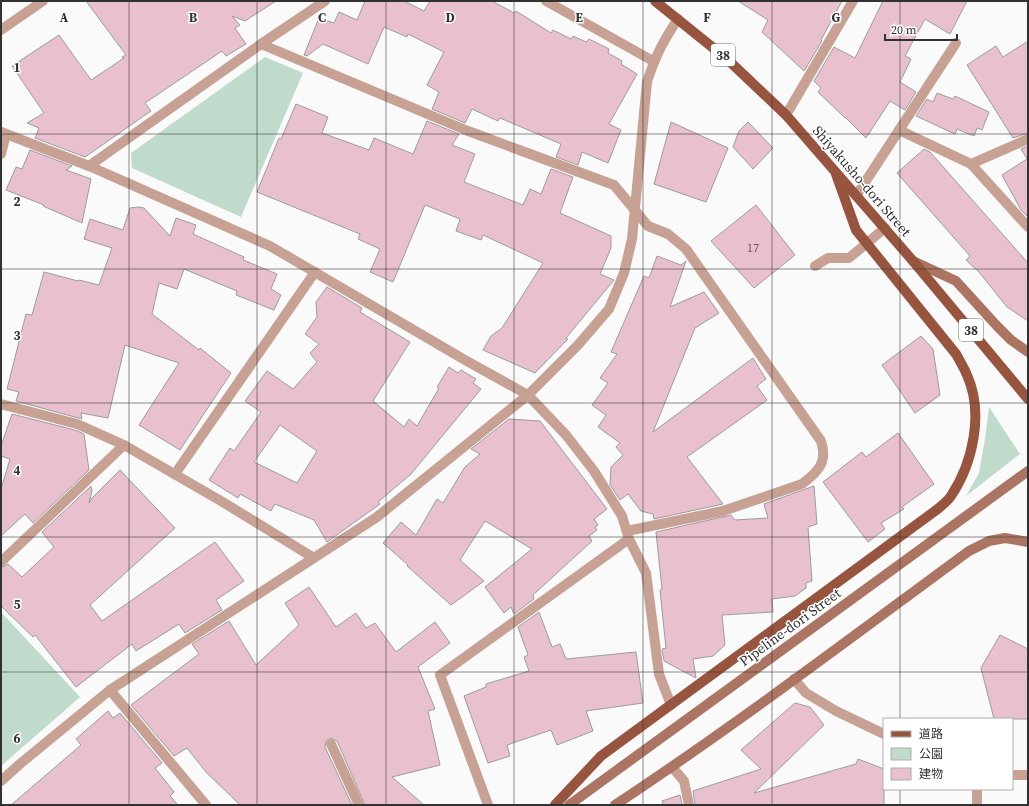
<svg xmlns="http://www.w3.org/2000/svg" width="1029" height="806" viewBox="0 0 1029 806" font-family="'Source Serif 4','Noto Sans JP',serif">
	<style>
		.green { fill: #c0dbcc }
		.building { fill: #e9c0ce; stroke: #9d9c9c; fill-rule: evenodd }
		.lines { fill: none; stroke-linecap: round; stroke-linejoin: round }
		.service { stroke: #c7a194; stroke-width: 10 }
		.minor { stroke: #c7a194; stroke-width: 10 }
		.secondary { stroke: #ac7563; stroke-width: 10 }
		.primary { stroke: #97553f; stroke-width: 10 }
		.grid { fill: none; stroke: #323232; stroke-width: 1; stroke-opacity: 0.55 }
		.labels { text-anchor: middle; stroke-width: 3; stroke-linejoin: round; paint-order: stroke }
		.number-label { font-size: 12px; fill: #605659 }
		.shield { fill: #fff; stroke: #707070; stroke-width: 1 }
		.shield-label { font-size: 13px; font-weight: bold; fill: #323232 }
		.street-label { font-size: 14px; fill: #323232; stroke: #fff }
		.grid-label { font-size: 13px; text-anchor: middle; font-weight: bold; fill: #323232; stroke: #fff; stroke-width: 3; stroke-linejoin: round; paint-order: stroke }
	</style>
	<rect width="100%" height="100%" fill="#fafafb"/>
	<g class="green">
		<path d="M265,57L303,73L241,217L132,168L131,153Z"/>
		<path d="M989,407L1020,454L966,496L979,473L985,439Z"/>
		<path d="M1,612L80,697L1,766Z"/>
	</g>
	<g class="building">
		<path d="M86,1H276L245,21L232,16L240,25L235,28L246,44L226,56L222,51L145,103L151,111L85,157L35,138L39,128L27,123L44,113L12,66L59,35L91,80L124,58L122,57L126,55Z"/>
		<path d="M365,1H404L424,11L430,1H492L514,13L516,11L551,33L553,30L571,39L573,36L586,42L589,39L609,49L608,53L622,61L621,64L637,74L609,124L621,130L608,163L582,152L578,165L556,157L561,144L500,118L498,121L472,109L465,123L432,109L439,92L427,85L444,52L408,34L407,37L384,27L368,64L323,44L307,56L304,55L319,18L334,23L339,12L357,20Z"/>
		<path d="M738,1H842L821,40L822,41L804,71L762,32L768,20Z"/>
		<path d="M883,1H967L950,34L925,19L905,56L911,59L900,82L916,92L905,110L890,101L866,138L845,117V118L818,92L821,88L814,81L834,47L855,58Z"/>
		<path d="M1028,41V133L1013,138L967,65L996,46L1003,57Z"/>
		<path d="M937,93L953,99L955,96L989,112L982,130L977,128L974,136L957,129L955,134L916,116L927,99L933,102Z"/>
		<path d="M296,104L328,117L322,133L369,150L374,138L413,154L427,121L459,134L452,145L475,154L464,182L523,205L530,189L541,194L551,169L573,177L560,213L611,236V248L600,274L614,280L566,338L568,339L535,373L483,350L491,336L502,328L543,263L483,235L481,240L456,231L460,219L425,205L393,282L370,272L380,249L358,239L360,234L257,192L279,138L281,139Z"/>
		<path d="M671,122L728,148L706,202L654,184Z"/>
		<path d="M748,122L773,148L753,169L733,147L739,131Z"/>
		<path d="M1028,146V217L1021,210L1002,175L1027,159L1021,149Z"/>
		<path d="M924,149L930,152L1028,263V321L1007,307L979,272L966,260L970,256L897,173Z"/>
		<path d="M30,150L72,166L66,170L91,179L82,223L43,206L44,205L6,190L16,167L22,169Z"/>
		<path d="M756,205L795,255L754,288L711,241Z"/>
		<path d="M138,207L144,208L170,236L176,218L196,225L193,234L244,257L243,260L277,274L271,289L281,295L274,310L236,295L237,291L184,269L177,289L159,283L152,314L199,350L200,348L231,373L180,450L139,425L179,363L125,345L108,418L81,413L82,419L16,401L19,392L7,389L26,314L32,315L44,272L78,281L79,280L99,285L112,248L84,239L90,219L123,230L130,208Z"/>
		<path d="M657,256L681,265L686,261L670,307L704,292L719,313L695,328L653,432L753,358L766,379L757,386L767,400L687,457L723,504L654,519L653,514L641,511L628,494L620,500L610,485L611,467L623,455L616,447L620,443L598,427L606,415L592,405L608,383L600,378L617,354L611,352L644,276L649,278Z"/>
		<path d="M327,287L362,308L360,312L410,342L373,401L404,427L409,419L417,426L439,388L437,387L449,367L458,373L461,370L476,379L473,383L481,389L411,474L378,502L380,504L327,542L314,520L275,504L271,511L240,494L238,498L209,480L230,448L234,451L261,412L245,401L267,371L293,389L317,362L310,353L319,344L305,334L317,317L316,302ZM280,425L317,451L297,483L254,462Z"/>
		<path d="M921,336L933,349L940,395L915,413L882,365Z"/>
		<path d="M12,414L75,430L84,434L89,470L33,523L25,514L1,536V489L10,459L1,456V446Z"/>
		<path d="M509,419L540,421L607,509L594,519L598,525L595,527L597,530L589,536L592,541L533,595L534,599L514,614L511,607L504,613L485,587L532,549L485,521L460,560L484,581L451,605L407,566L408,565L383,543L401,522L416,535L437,499L443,503L465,467L480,454L471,449Z"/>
		<path d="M898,433L934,484L902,507L904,509L881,523L885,529L868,542L823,482L862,452L866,457Z"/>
		<path d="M120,470L175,528L90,605L102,621L215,542L244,581L216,600L222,610L185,633L179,624L136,651L132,644L76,687L35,635L33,637L1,606V568L8,564L22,577L54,547L42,532L91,486L92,491L89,503L92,498Z"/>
		<path d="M814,486L817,524L808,527L812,581L806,583V588L795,596L772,599L773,612L722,615L725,645L713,656L693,659L696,678L664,661L662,649L666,648L660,590L662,589L656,532L731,515L735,520L768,518L764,504Z"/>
		<path d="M309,587L336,627L356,613L366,628L375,623L396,652L435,622L450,643L418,667L435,709L428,711L440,765L392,777L424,805H365L337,741L331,738L326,741L325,747L352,805H240L206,772L187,748L174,756L131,705L199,654L192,644L229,621L256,665L299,625L285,603Z"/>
		<path d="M539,612L552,647L560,644L566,659L636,652L643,703L586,711L593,731L557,745L551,730L507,745L510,756L488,763L464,696L486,687V684L529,671L524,657L528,655L518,627Z"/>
		<path d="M1000,635L1028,649V719H994L981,668Z"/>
		<path d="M795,703L810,707L824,725L754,793L856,764L858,759L884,769V805H695L693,791L761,769L741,750Z"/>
		<path d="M108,711L113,718L120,713L162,763L155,768L174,792L170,796L178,805H11L81,745L76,739Z"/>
		<path d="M680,795L682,805H663L662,801Z"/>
	</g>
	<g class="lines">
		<path class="service" d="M815,266L828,258H849L885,228"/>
		<g class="minor">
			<path d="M546,1L653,61"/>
			<path d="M1,30L43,1"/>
			<path d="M261,44L325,1"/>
			<path d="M786,115L853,1"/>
			<path d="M899,130L971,164L1028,139"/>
			<path d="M1,132L89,166L270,246L465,360L528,395L566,435L594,471L622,516L629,539L646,573L659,674L671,705"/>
			<path d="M1,154L6,134"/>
			<path d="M971,164L1028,227"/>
			<path d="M89,166L261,44L468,131L614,185L648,226L668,234L686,249L821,441C828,462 818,472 802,484L723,511L627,531"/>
			<path d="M856,196L956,43"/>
			<path d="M1,404L77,424L124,445L221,501L314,558"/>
			<path d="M175,474L315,272"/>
			<path d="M1,562L124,445"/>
			<path d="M794,679L806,693L836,711L884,734"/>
			<path d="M110,690L206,805"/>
			<path d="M331,744L359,805"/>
			<path d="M672,767L684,781L689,805"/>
			<path d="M1012,775H1028"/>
			<path d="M1,781L21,763L110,690L377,517L528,395L578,345L609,309L624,273L632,239L647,82C655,57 663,41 678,19"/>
			<path d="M488,805L440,675L629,539"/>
			<path d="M977,805V789"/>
		</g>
		<g class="secondary">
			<path d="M913,261L956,281L997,326L1011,340L1028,352"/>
			<path d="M569,805L1028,471"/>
			<path d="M615,805C736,725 852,637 969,551L989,541L1005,538L1028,542"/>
		</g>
		<g class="primary">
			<path d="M655,1L727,59L786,115L913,261L1028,399"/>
			<path d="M555,805L601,756L935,511C940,507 947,502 951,496C973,463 984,413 967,375C964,368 960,361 956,354L856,230L836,174"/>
		</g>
	</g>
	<path class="grid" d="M129,1V805M257,1V805M386,1V805M514,1V805M643,1V805M772,1V805M900,1V719M1,134H1028M1,269H1028M1,403H1028M1,537H1028M1,672H1028M900,789V805"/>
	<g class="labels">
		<g class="number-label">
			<text x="753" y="252">17</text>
		</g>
		<g class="shield">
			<rect x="711" y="44" width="24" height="22" rx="3"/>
			<rect x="959" y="319" width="24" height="22" rx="3"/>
		</g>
		<g class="shield-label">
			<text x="723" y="60">38</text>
			<text x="971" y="335">38</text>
		</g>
		<g class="street-label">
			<text transform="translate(862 181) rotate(49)" y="5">Shiyakusho-dori Street</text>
			<text transform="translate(790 627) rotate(-36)" y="5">Pipeline-dori Street</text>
		</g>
	</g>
	<g class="grid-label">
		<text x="64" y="22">A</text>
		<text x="193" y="22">B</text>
		<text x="322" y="22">C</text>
		<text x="450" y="22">D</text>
		<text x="579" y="22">E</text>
		<text x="707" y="22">F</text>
		<text x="836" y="22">G</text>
		<text x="17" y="72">1</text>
		<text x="17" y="206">2</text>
		<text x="17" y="340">3</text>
		<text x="17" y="475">4</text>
		<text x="17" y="609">5</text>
		<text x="17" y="743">6</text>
	</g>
	<rect width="1029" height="806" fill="none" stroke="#323232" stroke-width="4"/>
	<rect x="883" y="718" width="130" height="72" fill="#ffffff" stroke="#adadad"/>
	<rect x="891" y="731" width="20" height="6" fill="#97553f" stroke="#adadad"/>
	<text x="919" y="738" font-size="12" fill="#323232">道路</text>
	<rect x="891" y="748" width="20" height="12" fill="#c0dbcc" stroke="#adadad"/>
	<text x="919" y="758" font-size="12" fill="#323232">公園</text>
	<rect x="891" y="768" width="20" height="12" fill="#e9c0ce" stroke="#adadad"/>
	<text x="919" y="778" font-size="12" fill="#323232">建物</text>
	<path d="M885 34v6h72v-6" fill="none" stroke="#323232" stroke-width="2"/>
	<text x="891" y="34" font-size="12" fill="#323232" stroke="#ffffff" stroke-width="3" paint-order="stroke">20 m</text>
</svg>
